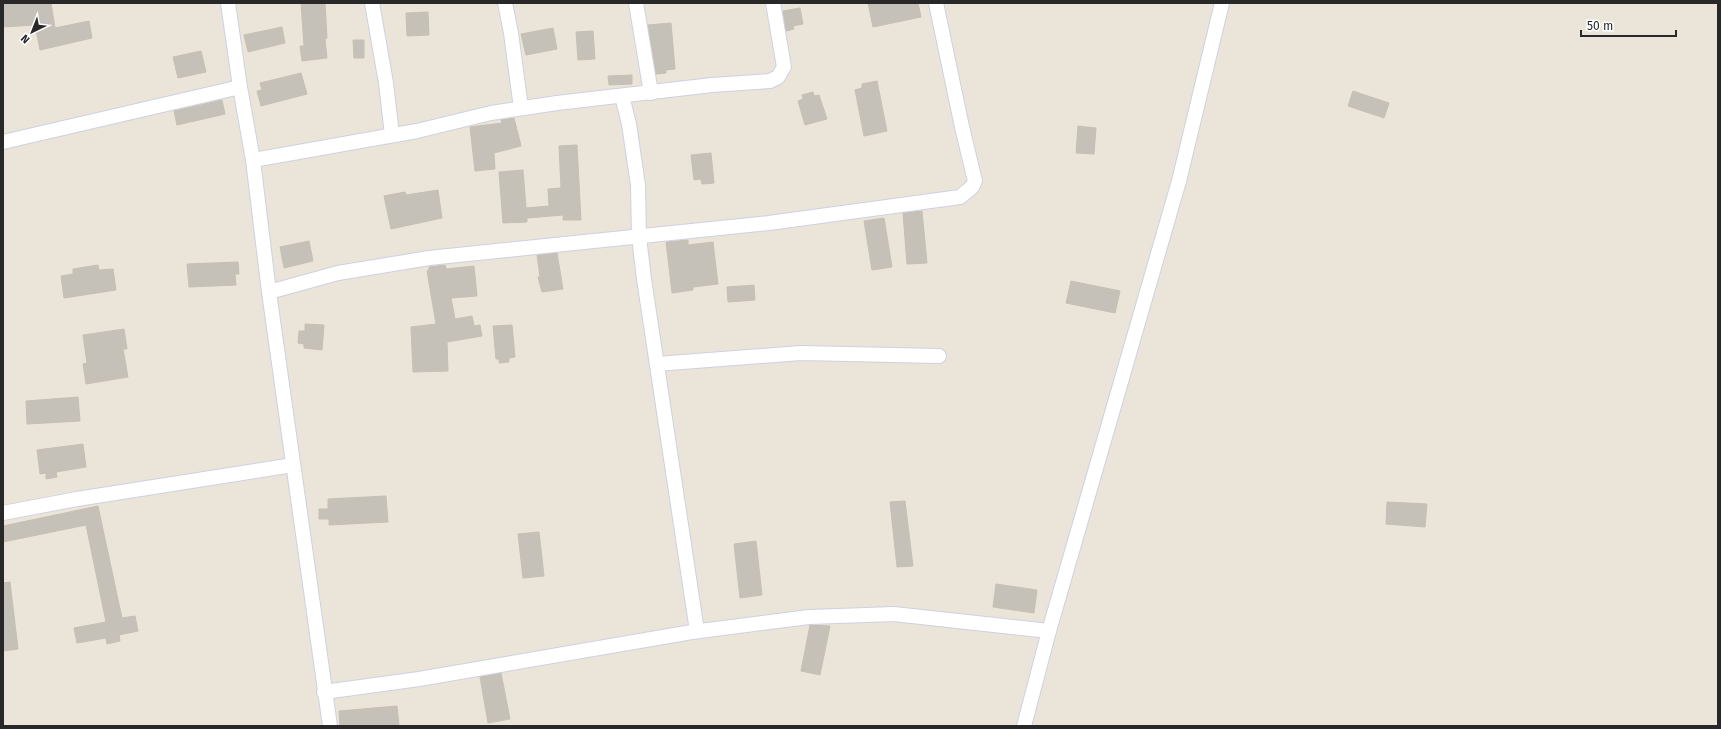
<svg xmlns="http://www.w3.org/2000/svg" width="1721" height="729" viewBox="0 0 1721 729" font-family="'Fira Sans',sans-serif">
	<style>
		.building { fill: #c6c1b8; stroke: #c6c0b2 }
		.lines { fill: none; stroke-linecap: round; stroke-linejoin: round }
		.street-casing { stroke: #ced1e2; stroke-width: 16 }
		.street { stroke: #fff; stroke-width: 14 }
	</style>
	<rect width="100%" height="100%" fill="#ebe4d8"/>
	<g class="building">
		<path d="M3,3H51L55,28L89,21L92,38L40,50L35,25L3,27Z"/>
		<path d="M301,3H325L327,38L325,39L327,58L302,61L300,46H304Z"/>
		<path d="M868,3H918L921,17L873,27Z"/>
		<path d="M800,8L803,24L793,26L794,29L786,31L783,11Z"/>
		<path d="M428,12L429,35L407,36L406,13Z"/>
		<path d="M671,23L675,69L666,70V73L656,74L648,25Z"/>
		<path d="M282,27L285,43L248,52L244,35Z"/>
		<path d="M553,28L557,49L526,55L521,34Z"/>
		<path d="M593,31L595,59L578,60L576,32Z"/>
		<path d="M353,40H364V58H354Z"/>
		<path d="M201,51L206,72L178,78L173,57Z"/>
		<path d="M301,73L307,94L261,106L257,91L262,90L260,83Z"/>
		<path d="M632,75V84L609,85L608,76Z"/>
		<path d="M877,81L887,131L864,136L855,90L862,88V84Z"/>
		<path d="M1353,91L1389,103L1384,118L1348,106Z"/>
		<path d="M813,92L814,96L819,95L827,119L805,125L798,101L803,99L802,95Z"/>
		<path d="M222,100L225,114L177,125L174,111Z"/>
		<path d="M514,118L521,146L494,153L495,169L475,171L470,127L502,123L501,120Z"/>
		<path d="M1078,126L1096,128L1094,154L1076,153Z"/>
		<path d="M577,145L581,220H563V215L527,218V222L503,223L499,172L523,170L526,208L549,206L548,189L561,188L559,146Z"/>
		<path d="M711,153L714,183L702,184L701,179L694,180L691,155Z"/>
		<path d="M438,190L442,218L391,229L384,196L405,192L406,195Z"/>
		<path d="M922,211L927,263L907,264L903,213Z"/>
		<path d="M884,218L892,267L872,270L864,221Z"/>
		<path d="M688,240V245L713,242L718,284L693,287V290L672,293L666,242Z"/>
		<path d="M309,241L313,261L284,268L280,247Z"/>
		<path d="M557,253L563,289L542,292L538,277H540L537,255Z"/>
		<path d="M238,262L239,274H235L236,285L189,287L187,264Z"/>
		<path d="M98,265L99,270L113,269L116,290L64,298L61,276L73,274V269Z"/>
		<path d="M445,265L446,269L474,266L477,296L451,298L455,319L472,316L474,326L480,325L482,336L447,342L448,371L413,372L411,327L436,324L427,271L429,270V267Z"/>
		<path d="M1071,281L1120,291L1115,313L1066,303Z"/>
		<path d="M754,285L755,300L728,302L727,287Z"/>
		<path d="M305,324L324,325L322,350L304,348V344L298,343L299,331H305Z"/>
		<path d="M512,325L515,357L509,358V362L499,363V359H496L493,326Z"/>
		<path d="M124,329L127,349H123L128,377L86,384L83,364L87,363L83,335Z"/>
		<path d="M78,397L80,421L27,424L26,401Z"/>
		<path d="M83,444L86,467L56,472L57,477L46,479V473L40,474L37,450Z"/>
		<path d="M386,496L388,522L329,525V519H319V509H328V499Z"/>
		<path d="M905,501L913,566L897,567L890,502Z"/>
		<path d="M1387,502L1427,504L1425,527L1386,524Z"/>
		<path d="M98,506L122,618L135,616L138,631L119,635L120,641L107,644L106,638L77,643L74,628L106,622L86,525L3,542V526Z"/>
		<path d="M539,532L544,576L523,578L518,534Z"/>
		<path d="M756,541L762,595L740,598L734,544Z"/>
		<path d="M10,582L18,649L3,651V583Z"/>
		<path d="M996,584L1037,590L1034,613L993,607Z"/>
		<path d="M810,625L830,626L820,675L801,671Z"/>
		<path d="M501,673L510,719L488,723L480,677Z"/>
		<path d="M397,706L399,726H340L339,711Z"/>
	</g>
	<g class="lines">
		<g class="street-casing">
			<g id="street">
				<path d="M228,3L240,87L253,160L269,292L330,726"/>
				<path d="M372,3L386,83L392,135"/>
				<path d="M505,3L511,33L521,108"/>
				<path d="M636,3L651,93"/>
				<path d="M622,96L629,124L638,185L639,237L644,279L697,631"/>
				<path d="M3,142L240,87"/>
				<path d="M253,160L417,131L491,113L557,103L712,85L770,81L778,77L784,67L773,3"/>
				<path d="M269,292L338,273L429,258L769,223L960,197L972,187L975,181L962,127L936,3"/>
				<path d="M657,364L801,353L939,356"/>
				<path d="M3,513L77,499L293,465"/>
				<path d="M324,692L419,679L692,632L809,617L894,614L1049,631"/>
				<path d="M1024,726L1049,631L1179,181L1222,3"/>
			</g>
		</g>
		<use href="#street" class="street"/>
	</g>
	<rect width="1721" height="729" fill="none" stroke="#282828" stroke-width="8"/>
	<g transform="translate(32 32) rotate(223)" stroke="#ffffff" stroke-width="3" paint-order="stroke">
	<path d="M0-3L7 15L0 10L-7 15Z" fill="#282828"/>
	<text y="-6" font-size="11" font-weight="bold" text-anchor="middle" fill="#282828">N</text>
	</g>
	<path d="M1581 30v6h95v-6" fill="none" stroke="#282828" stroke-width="2"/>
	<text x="1587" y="30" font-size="12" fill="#282828" stroke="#ffffff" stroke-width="3" paint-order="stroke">50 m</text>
</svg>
